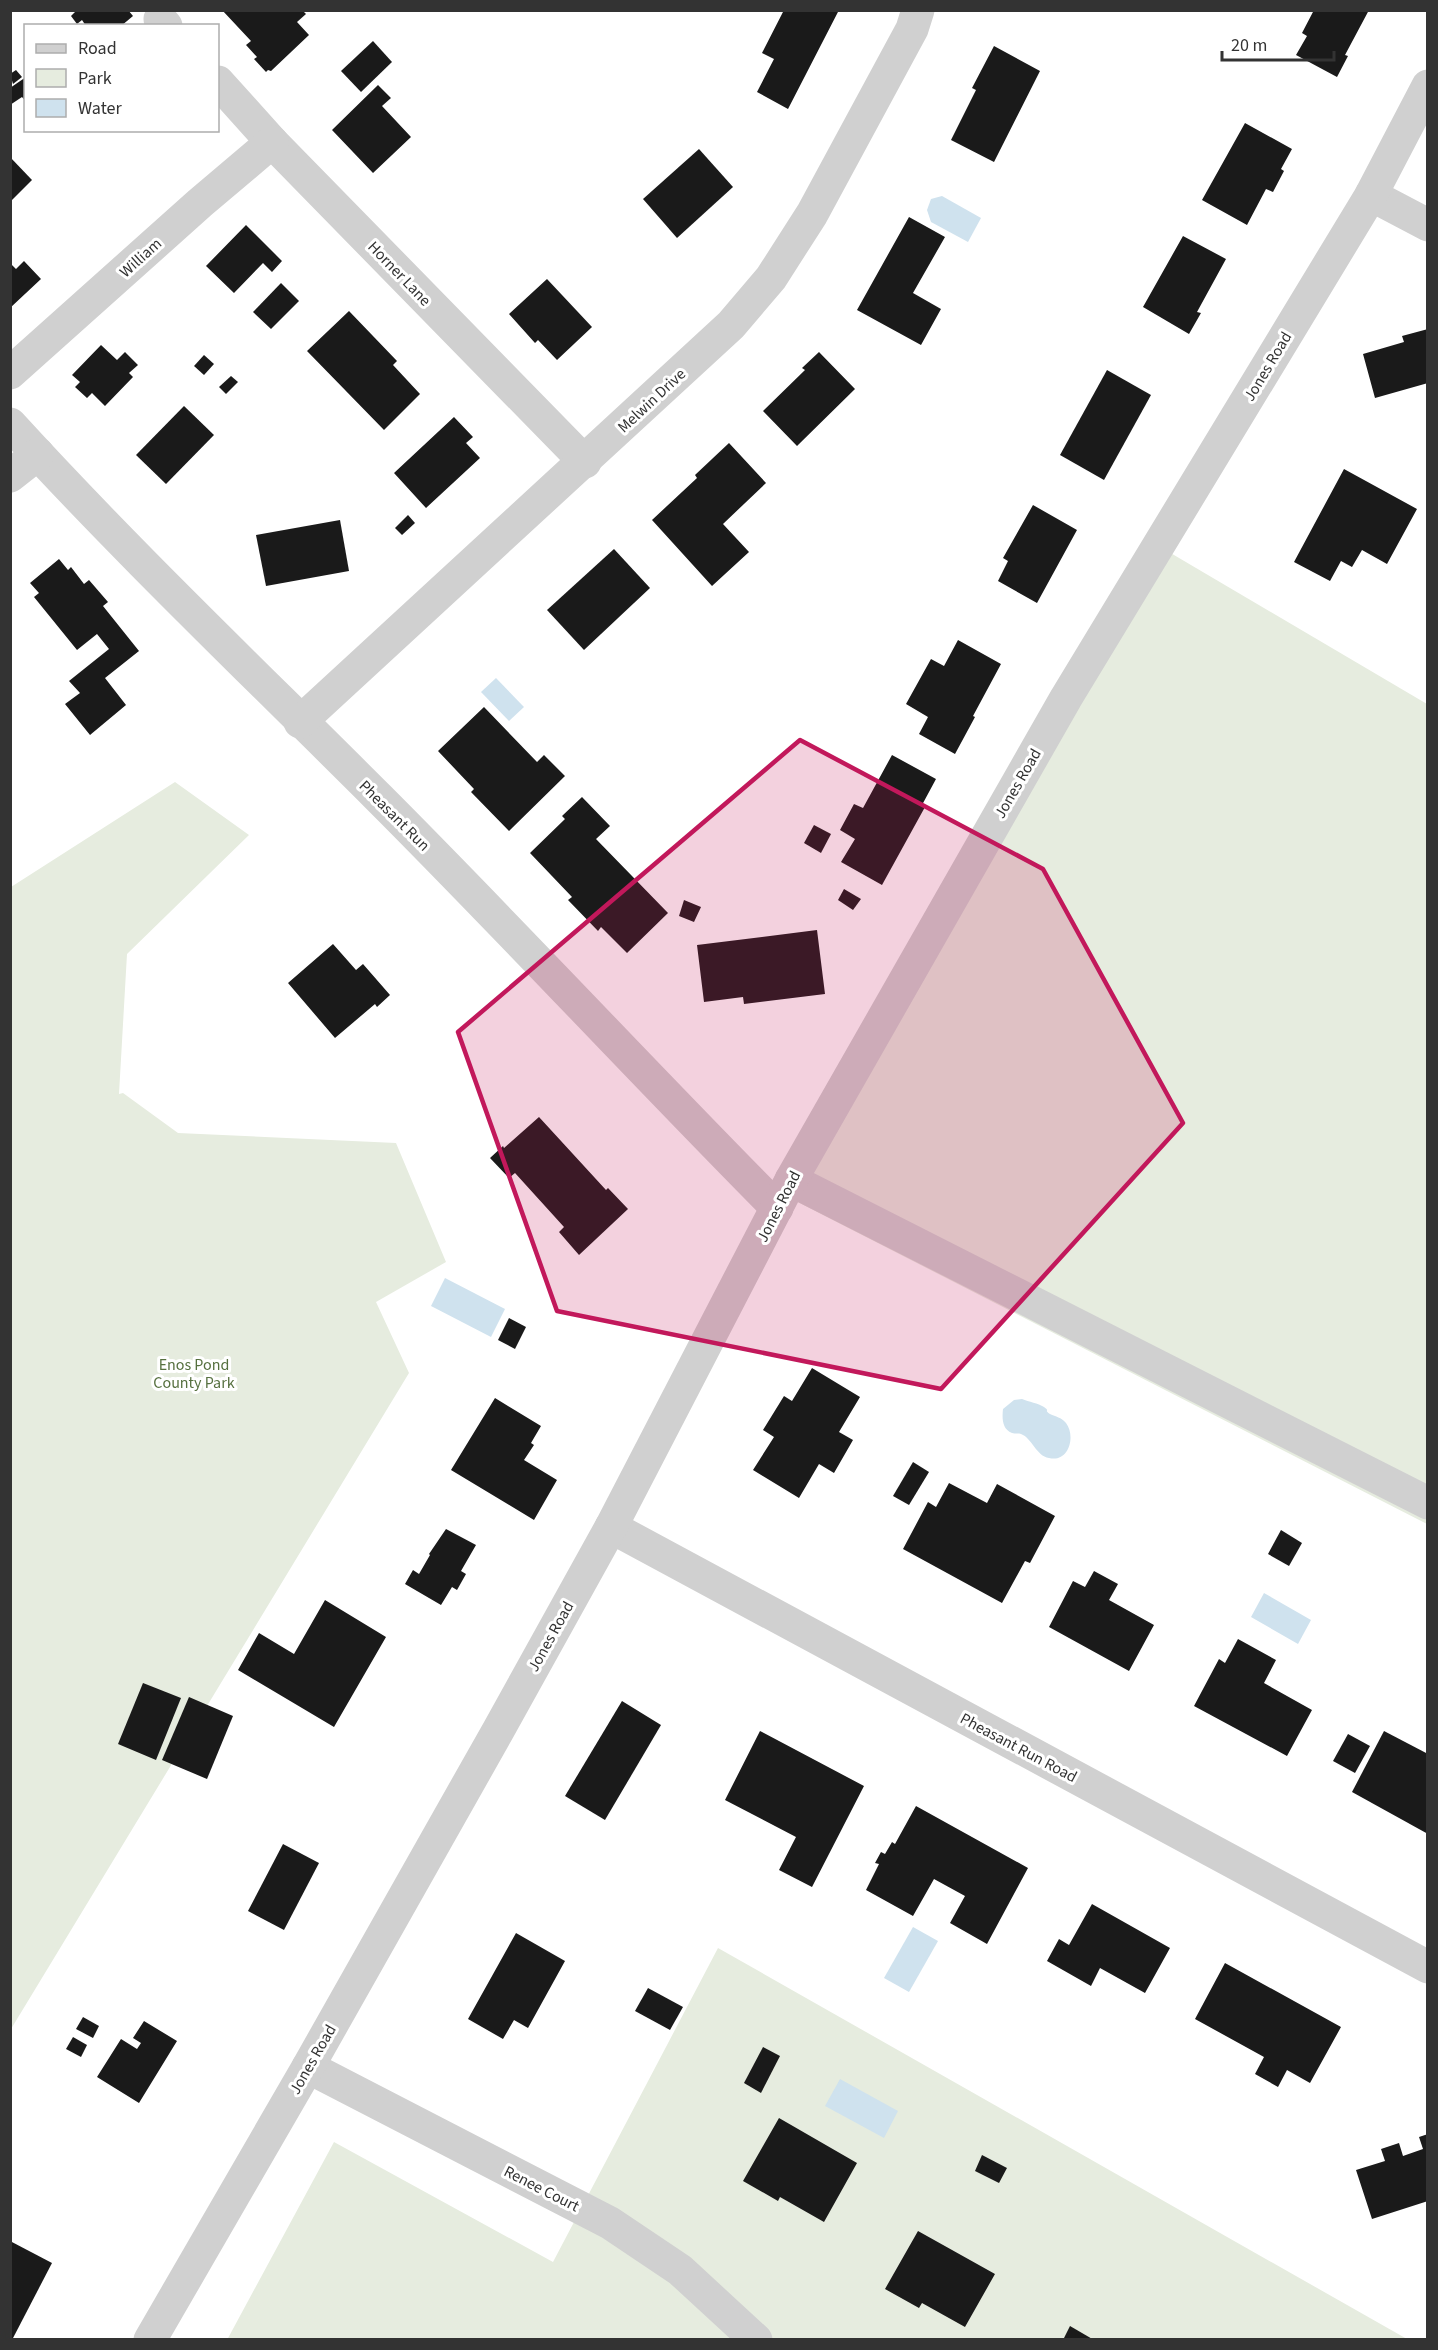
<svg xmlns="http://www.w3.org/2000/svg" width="1438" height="2350" viewBox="0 0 1438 2350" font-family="'Source Sans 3',sans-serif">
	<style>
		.green { fill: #e6ecdf }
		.water { fill: #cfe2ee }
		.building { fill: #1a1a1a }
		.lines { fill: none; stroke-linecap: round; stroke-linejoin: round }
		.street { stroke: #d0d0d0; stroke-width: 33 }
		.marked { fill: #c2185b; fill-opacity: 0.2; stroke: #c2185b; stroke-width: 4.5; stroke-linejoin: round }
		.labels { text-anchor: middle; stroke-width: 6; stroke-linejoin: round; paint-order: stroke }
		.street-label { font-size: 16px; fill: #333; stroke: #fff }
		.park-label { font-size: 16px; fill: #56703f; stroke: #fff }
	</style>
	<rect width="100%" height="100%" fill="#fff"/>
	<g class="green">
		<path d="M1157,545L1427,704V1524L782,1194Z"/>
		<path d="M175,782L249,835L127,954L119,1094L123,1093L178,1133L396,1143L446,1262L376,1302L409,1373L11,2029V887Z"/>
		<path d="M718,1948L1407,2339L227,2340L334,2142L553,2262Z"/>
	</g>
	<g class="water">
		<path d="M942,196L981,218L968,242L931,222L927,210L931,199Z"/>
		<path d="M496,678L524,707L509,721L481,692Z"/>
		<path d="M445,1278L505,1309L491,1337L431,1306Z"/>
		<path d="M1022,1399C1029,1402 1038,1403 1044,1407C1051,1412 1043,1409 1050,1414C1056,1417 1061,1417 1066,1423C1076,1436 1069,1463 1049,1458C1036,1456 1032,1438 1021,1434C1019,1433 1015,1434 1012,1433C1002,1429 1002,1418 1003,1409L1014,1400Z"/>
		<path d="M1264,1593L1311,1620L1298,1644L1251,1617Z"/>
		<path d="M913,1927L938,1941L909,1992L884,1978Z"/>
		<path d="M840,2079L898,2111L884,2138L825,2106Z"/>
	</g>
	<g class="building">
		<path d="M74,10H128L133,16L121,26H86L82,20L77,24L71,16L75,12Z"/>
		<path d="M222,10H302L306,14L297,22L309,35L271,71L268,70L266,72L254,59L257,57L246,45L251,41Z"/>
		<path d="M784,10H839L788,109L757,92L774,59L762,53Z"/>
		<path d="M1314,10H1369L1345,55L1348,56L1337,77L1296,55L1307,36L1302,33Z"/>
		<path d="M373,41L392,62L361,92L341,71Z"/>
		<path d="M994,46L1040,71L994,162L951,140L976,90L972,88Z"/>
		<path d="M16,70L22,77L13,84L10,74Z"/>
		<path d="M26,77V102L22,97L10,105V88Z"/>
		<path d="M378,85L391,98L382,106L411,137L373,173L332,130Z"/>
		<path d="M1245,123L1292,149L1281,169L1284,171L1273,192L1266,189L1247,225L1202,200Z"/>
		<path d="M699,149L733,187L677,238L643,199Z"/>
		<path d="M10,157L32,180L10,202Z"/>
		<path d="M909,217L945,237L913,293L941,309L921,345L857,310Z"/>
		<path d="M246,225L282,261L272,272L263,263L234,293L206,266Z"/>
		<path d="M1183,236L1226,259L1197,312L1201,313L1189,334L1143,307Z"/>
		<path d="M24,261L41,279L10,308V263L16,269Z"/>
		<path d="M547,279L592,327L557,360L538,340L535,343L509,314Z"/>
		<path d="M281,283L299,301L271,329L253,312Z"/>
		<path d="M349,311L397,361L393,365L420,394L384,430L307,351Z"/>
		<path d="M1428,329V383L1375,398L1363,354L1404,342L1402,336Z"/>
		<path d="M101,345L117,360L125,352L138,365L129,373L133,377L105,406L92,393L87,398L75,387L80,382L72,375Z"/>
		<path d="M819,352L855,389L797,446L763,411L805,370L802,368Z"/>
		<path d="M204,355L214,364L204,375L194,366Z"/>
		<path d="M1107,370L1151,395L1104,480L1060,455Z"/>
		<path d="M231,376L238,382L226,394L219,387Z"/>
		<path d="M184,406L214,435L166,484L136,455Z"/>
		<path d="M454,417L473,437L466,443L480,458L426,508L394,473Z"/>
		<path d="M729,443L766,483L723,524L749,552L712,586L652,520L697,478L695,475Z"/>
		<path d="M1344,469L1417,509L1387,564L1362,550L1352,567L1341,561L1330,581L1294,562Z"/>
		<path d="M1033,505L1077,530L1037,603L998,581L1008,561L1003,558Z"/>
		<path d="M408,515L415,523L402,535L395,528Z"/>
		<path d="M340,520L349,571L266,586L256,535Z"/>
		<path d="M614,549L650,588L584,650L547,610Z"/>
		<path d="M59,559L68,570L71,567L84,584L89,580L108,602L103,606L139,651L105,678L126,705L90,735L65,704L80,693L69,681L109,649L97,634L77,650L34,597L39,593L30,583Z"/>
		<path d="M958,640L1001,664L973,716L975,717L955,754L919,734L928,717L906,704L931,659L944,666Z"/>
		<path d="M484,707L537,762L544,755L565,776L509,831L471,792L474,789L438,751Z"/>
		<path d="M892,755L936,779L922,805L925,807L882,885L841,862L855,839L840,830L854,804L863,808Z"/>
		<path d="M582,797L610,826L596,839L668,913L627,953L601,927L598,931L568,900L572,897L530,853L565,819L562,816Z"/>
		<path d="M814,825L831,834L821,853L804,843Z"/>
		<path d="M844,889L861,899L853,910L838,900Z"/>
		<path d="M684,900L701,907L694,922L679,916Z"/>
		<path d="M817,930L825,994L744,1004L743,997L704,1002L697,945Z"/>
		<path d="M333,944L356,970L363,964L390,995L377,1007L375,1004L335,1038L288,983Z"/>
		<path d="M539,1117L606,1190L608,1188L628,1209L579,1255L559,1232L564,1227L515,1173L509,1178L490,1158L503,1146L504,1148Z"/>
		<path d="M509,1318L526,1327L515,1349L498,1340Z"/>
		<path d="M812,1368L860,1397L839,1432L853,1440L834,1473L819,1464L799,1498L753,1470L774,1437L763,1430L784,1396L792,1401Z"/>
		<path d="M495,1398L541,1426L531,1443L534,1445L524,1460L557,1480L534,1520L451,1470Z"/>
		<path d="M913,1462L929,1472L909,1505L893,1496Z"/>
		<path d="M949,1483L987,1503L997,1484L1055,1516L1030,1563L1025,1561L1002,1603L903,1549L928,1502L936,1507Z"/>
		<path d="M446,1529L476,1545L461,1571L466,1574L457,1590L452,1587L441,1605L405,1584L413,1570L419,1574L430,1555L429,1554Z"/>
		<path d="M1281,1530L1302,1543L1289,1566L1268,1554Z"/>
		<path d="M1094,1571L1118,1584L1109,1600L1154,1625L1129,1671L1049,1627L1073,1581L1085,1587Z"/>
		<path d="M325,1600L386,1637L334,1727L238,1670L259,1633L294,1654Z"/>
		<path d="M1238,1639L1276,1660L1264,1683L1312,1710L1287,1756L1194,1706L1219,1659L1225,1663Z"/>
		<path d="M143,1683L181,1698L156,1760L118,1744Z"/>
		<path d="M189,1697L233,1716L207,1779L162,1760Z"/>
		<path d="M622,1701L661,1725L605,1820L565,1796Z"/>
		<path d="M760,1731L864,1786L812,1887L779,1870L796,1837L725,1800Z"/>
		<path d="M1384,1731L1428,1754V1834L1352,1792Z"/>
		<path d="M1348,1734L1370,1746L1355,1773L1333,1761Z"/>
		<path d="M916,1806L1028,1868L987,1944L950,1923L965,1896L934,1879L913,1916L866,1890L879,1864L875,1863L881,1852L885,1854L892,1842L895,1844Z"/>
		<path d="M283,1844L319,1863L284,1930L248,1911Z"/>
		<path d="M1092,1904L1170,1948L1145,1993L1100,1968L1091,1986L1047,1961L1059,1939L1069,1945Z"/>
		<path d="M516,1933L565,1961L528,2028L514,2020L503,2039L468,2019Z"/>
		<path d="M1225,1963L1341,2027L1310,2083L1287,2070L1278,2087L1255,2074L1264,2057L1195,2019Z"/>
		<path d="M648,1988L683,2007L670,2030L635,2011Z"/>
		<path d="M83,2017L99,2026L93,2038L76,2029Z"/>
		<path d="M144,2021L177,2041L139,2103L97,2077L121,2039L137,2049L141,2043L133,2038Z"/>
		<path d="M73,2037L87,2045L81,2057L66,2049Z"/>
		<path d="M763,2047L780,2056L761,2093L744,2083Z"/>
		<path d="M779,2118L857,2163L824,2222L780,2197L778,2201L743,2181Z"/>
		<path d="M1428,2134V2201L1372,2219L1356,2170L1385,2161L1381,2149L1399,2143L1403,2156L1423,2149L1419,2137Z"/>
		<path d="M982,2155L1007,2168L999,2183L975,2171Z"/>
		<path d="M918,2231L995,2274L965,2327L922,2303L919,2308L885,2289Z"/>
		<path d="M10,2241L52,2263L12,2340H10Z"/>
		<path d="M1070,2326L1094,2340H1063Z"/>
	</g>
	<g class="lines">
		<g class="street">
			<path d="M160,19L166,26"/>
			<path d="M218,82L272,142L585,462"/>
			<path d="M1371,195L1428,225"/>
			<path d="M10,373L200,203L272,142"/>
			<path d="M10,424C128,553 255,674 378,797C513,932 643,1073 777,1208"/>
			<path d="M10,476L38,454"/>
			<path d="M300,722L731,325L771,278L812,214L912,29L918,10"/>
			<path d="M791,1180L1428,1503"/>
			<path d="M611,1527L1428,1967"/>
			<path d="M308,2067L610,2223L680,2270L756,2340"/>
			<path d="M150,2340L308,2067L499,1729L611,1527L791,1180L1066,698L1371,195L1428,86"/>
		</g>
	</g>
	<path class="marked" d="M800,740L1043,869L1183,1123L941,1389L557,1311L458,1032Z"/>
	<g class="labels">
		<g class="street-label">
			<text transform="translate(140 257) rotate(-42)" y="6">William</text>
			<text transform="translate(400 273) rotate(46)" y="6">Horner Lane</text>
			<text transform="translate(1267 366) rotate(-59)" y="6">Jones Road</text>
			<text transform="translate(651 400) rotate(-43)" y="6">Melwin Drive</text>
			<text transform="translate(1017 783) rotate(-60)" y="6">Jones Road</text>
			<text transform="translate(395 815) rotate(45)" y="6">Pheasant Run</text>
			<text transform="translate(778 1206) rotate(-63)" y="6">Jones Road</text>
			<text transform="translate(550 1636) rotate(-61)" y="6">Jones Road</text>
			<text transform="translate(1019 1747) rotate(28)" y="6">Pheasant Run Road</text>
			<text transform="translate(312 2059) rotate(-60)" y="6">Jones Road</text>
			<text transform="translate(542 2188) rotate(27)" y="6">Renee Court</text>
		</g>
		<g class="park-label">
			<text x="194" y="1370">Enos Pond<tspan x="194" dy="18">County Park</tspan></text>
		</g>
	</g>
	<rect width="1438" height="2350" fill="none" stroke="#333333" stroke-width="24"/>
	<rect x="24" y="24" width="195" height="108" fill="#ffffff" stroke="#adadad" stroke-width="1.5"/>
	<rect x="36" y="44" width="30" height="9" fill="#d0d0d0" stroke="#adadad" stroke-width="1.5"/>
	<text x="78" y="54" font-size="18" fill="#333333">Road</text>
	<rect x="36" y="69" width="30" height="18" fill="#e6ecdf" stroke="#adadad" stroke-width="1.5"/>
	<text x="78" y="84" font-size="18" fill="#333333">Park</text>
	<rect x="36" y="99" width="30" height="18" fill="#cfe2ee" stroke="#adadad" stroke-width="1.5"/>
	<text x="78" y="114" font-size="18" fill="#333333">Water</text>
	<path d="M1222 51v9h112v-9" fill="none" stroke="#333333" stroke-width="3"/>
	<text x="1231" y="51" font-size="18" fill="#333333" stroke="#ffffff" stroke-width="4.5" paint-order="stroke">20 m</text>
</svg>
